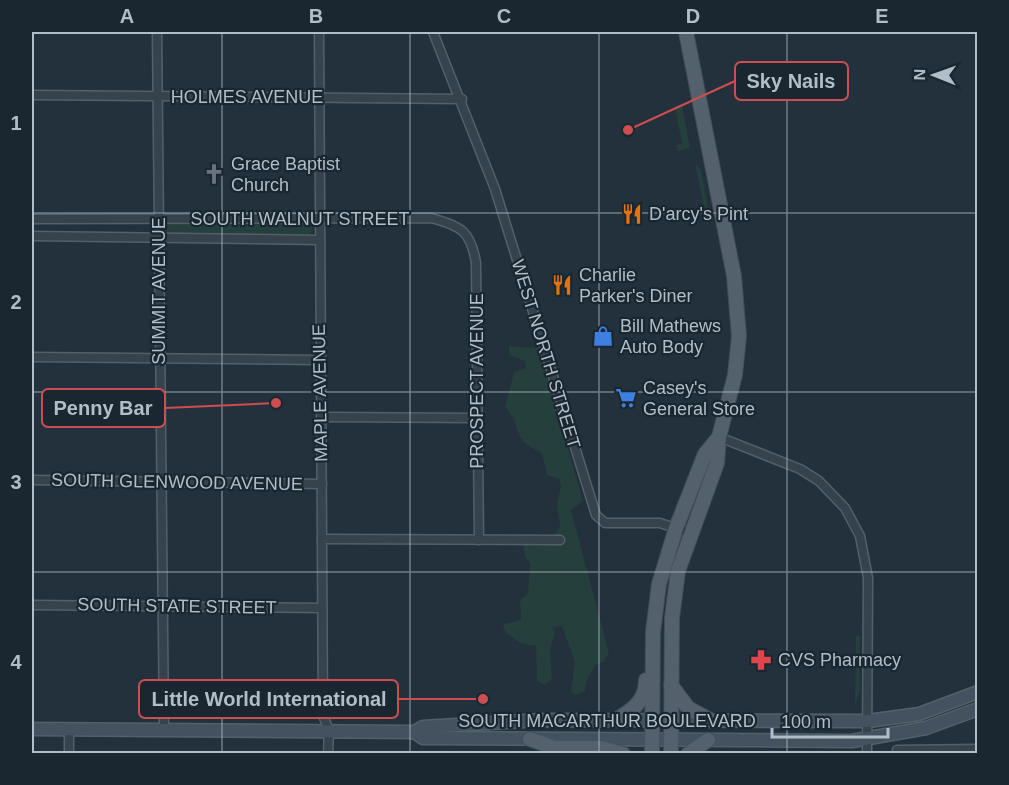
<svg xmlns="http://www.w3.org/2000/svg" width="1009" height="785" viewBox="0 0 1009 785" font-family="Helvetica,sans-serif">
	<style>
		.green { fill: #253f3d }
		.lines { fill: none; stroke-linecap: round; stroke-linejoin: round }
		.minor-casing { stroke: #546069; stroke-width: 11 }
		.secondary-casing { stroke: #546069; stroke-width: 15 }
		.primary-casing { stroke: #424e57; stroke-width: 16 }
		.minor { stroke: #36424c; stroke-width: 8 }
		.secondary { stroke: #44525f; stroke-width: 12 }
		.primary { stroke: #54616c; stroke-width: 14 }
		.grid { fill: none; stroke: #b1bdc7; stroke-width: 1.5; stroke-opacity: 0.55 }
		.labels { text-anchor: middle; stroke-width: 4.5; stroke-linejoin: round; paint-order: stroke }
		.street-label { font-size: 18px; fill: #b1bdc7; stroke: #1b2730 }
		.poi-label { font-size: 18px; fill: #b1bdc7; stroke: #1b2730; text-anchor: start }
		.leader { fill: none; stroke: #cd4d50; stroke-width: 2 }
		.callout-dot { fill: #cd4d50; stroke: #1b2730; stroke-width: 2 }
		.callout { fill: #1b2730; stroke: #cd4d50; stroke-width: 2 }
		.callout-label { font-size: 20px; text-anchor: middle; font-weight: bold; fill: #b1bdc7 }
		.neatline { fill: none; stroke: #b1bdc7; stroke-width: 2 }
		.grid-label { font-size: 20px; text-anchor: middle; font-weight: bold; fill: #b1bdc7 }
	</style>
	<rect width="100%" height="100%" fill="#22313b"/>
	<g class="green">
		<path d="M682,105L690,148L678,151L676,145L682,144L675,106Z"/>
		<path d="M695,164L701,170L710,218L708,226Z"/>
		<path d="M305,222L314,229L308,236L169,234L163,229L167,223Z"/>
		<path d="M509,346L539,348L583,501L571,510L609,653L603,662L595,665L586,682L585,691L576,695L571,692L575,662L562,626L552,627L555,632L550,649L552,679L544,685L537,680L536,646C521,645 514,640 503,629L504,624L521,620L520,600L528,594L530,563L525,557L523,544L549,541L560,527L557,504L561,486L559,479L547,475L542,453C508,438 524,426 505,407L514,372L526,368L525,361L509,355Z"/>
		<path d="M856,635L860,637V691L855,705Z"/>
	</g>
	<g class="lines">
		<g class="minor-casing">
			<g id="minor">
				<path d="M157,32L164,730"/>
				<path d="M319,32L323,715L329,731L328,754"/>
				<path d="M433,32L495,189L596,515L605,523H660L690,533"/>
				<path d="M32,95L462,99"/>
				<path d="M32,219L431,218C462,226 471,232 476,263L479,540"/>
				<path d="M32,236L319,240"/>
				<path d="M32,357L320,360"/>
				<path d="M321,417L477,418"/>
				<path d="M719,437L800,469L819,481L845,508L860,536L868,578L867,754"/>
				<path d="M32,480L322,484"/>
				<path d="M322,539L560,540"/>
				<path d="M32,605L322,608"/>
				<path d="M897,750L978,749"/>
				<path d="M69,754V729"/>
			</g>
		</g>
		<g class="secondary-casing">
			<g id="secondary">
				<path d="M32,729L414,732L423,727L540,720L868,721L919,714L978,692"/>
				<path d="M414,732L423,738H435L852,741L926,728L978,709"/>
			</g>
		</g>
		<g class="primary-casing">
			<g id="primary">
				<path d="M671,685L688,708L712,721"/>
				<path d="M614,721C631,711 646,702 646,680"/>
				<path d="M530,739L554,748H601L623,754"/>
				<path d="M652,754L653,632L659,584L676,528L705,454L719,437"/>
				<path d="M671,754L672,618L678,571L717,463L719,437L735,375L739,336L734,276L686,32"/>
				<path d="M688,754L708,740"/>
			</g>
		</g>
		<use href="#minor" class="minor"/>
		<use href="#secondary" class="secondary"/>
		<use href="#primary" class="primary"/>
	</g>
	<path class="grid" d="M222,32V754M410,32V754M599,32V754M787,32V754M32,213H978M32,392H978M32,572H978"/>
	<defs>
		<g id="church-bare" transform="scale(1.62)"><path d="M-1.2-6h2.4v3.5h3.3v2.4h-3.3V6h-2.4V-.1h-3.3v-2.4h3.3Z" fill="#6b7280" stroke="#1b2730" stroke-width="2.5" paint-order="stroke"/></g>
		<g id="restaurant-bare" transform="scale(1.62)"><path d="M-5-6h1v4h1v-4h1v4h1v-4h1v5L-1.5 .5V6h-2V.5L-5-1ZM5-6V6H3V1.5H1.5Q1.5-4 5-6Z" fill="#e8710a" stroke="#1b2730" stroke-width="2.5" paint-order="stroke"/></g>
		<g id="shop-bare" transform="scale(1.62)"><path d="M-5-2.5h2.3a2.7 3.5 0 0 1 5.4 0H5L5.5 6h-11ZM-1.5-2.5h3a1.5 2.3 0 0 0-3 0Z" fill="#3f7fe0" stroke="#1b2730" stroke-width="2.5" paint-order="stroke"/></g>
		<g id="supermarket-bare" transform="scale(1.62)"><path d="M-6-5.5h2.5l.6 2H6L4.5 2H-2.5L-4.4-4H-6ZM-1.5 3.2a1.3 1.3 0 1 0 .1 0ZM3 3.2a1.3 1.3 0 1 0 .1 0Z" fill="#3f7fe0" stroke="#1b2730" stroke-width="2.5" paint-order="stroke"/></g>
		<g id="pharmacy-bare" transform="scale(1.62)"><path d="M-2-6h4v4h4v4h-4v4h-4v-4h-4v-4h4Z" fill="#e0444e" stroke="#1b2730" stroke-width="2.5" paint-order="stroke"/></g>
	</defs>
	<g fill-rule="evenodd">
		<use href="#church-bare" x="214" y="174"/>
		<use href="#restaurant-bare" x="632" y="214"/>
		<use href="#restaurant-bare" x="562" y="285"/>
		<use href="#shop-bare" x="603" y="336"/>
		<use href="#supermarket-bare" x="626" y="398"/>
		<use href="#pharmacy-bare" x="761" y="660"/>
	</g>
	<g class="labels">
		<g class="street-label">
			<text x="247" y="103">HOLMES AVENUE</text>
			<text x="300" y="225">SOUTH WALNUT STREET</text>
			<text transform="translate(159 291) rotate(-90)" y="6">SUMMIT AVENUE</text>
			<text transform="translate(546 354) rotate(73)" y="6">WEST NORTH STREET</text>
			<text transform="translate(477 381) rotate(-90)" y="6">PROSPECT AVENUE</text>
			<text transform="translate(320 393) rotate(-91)" y="6">MAPLE AVENUE</text>
			<text transform="translate(177 482) rotate(1)" y="6">SOUTH GLENWOOD AVENUE</text>
			<text transform="translate(177 606) rotate(1)" y="6">SOUTH STATE STREET</text>
			<text x="607" y="727">SOUTH MACARTHUR BOULEVARD</text>
		</g>
		<g class="poi-label">
			<text x="231" y="170">Grace Baptist<tspan x="231" dy="21">Church</tspan></text>
			<text x="649" y="220">D'arcy's Pint</text>
			<text x="579" y="281">Charlie<tspan x="579" dy="21">Parker's Diner</tspan></text>
			<text x="620" y="332">Bill Mathews<tspan x="620" dy="21">Auto Body</tspan></text>
			<text x="643" y="394">Casey's<tspan x="643" dy="21">General Store</tspan></text>
			<text x="778" y="666">CVS Pharmacy</text>
		</g>
	</g>
	<path class="leader" d="M628 130L735 81M276 403L165 408M483 699L398 699"/>
	<g class="callout-dot">
		<circle cx="628" cy="130" r="6"/>
		<circle cx="276" cy="403" r="6"/>
		<circle cx="483" cy="699" r="6"/>
	</g>
	<g class="callout">
		<rect x="735" y="62" width="113" height="38" rx="6"/>
		<rect x="42" y="389" width="123" height="38" rx="6"/>
		<rect x="139" y="680" width="259" height="38" rx="6"/>
	</g>
	<g class="callout-label">
		<text x="791" y="88">Sky Nails</text>
		<text x="103" y="415">Penny Bar</text>
		<text x="269" y="706">Little World International</text>
	</g>
	<rect width="1009" height="785" fill="none" stroke="#1b2730" stroke-width="66"/>
	<g transform="translate(934 75) rotate(271)" stroke="#1b2730" stroke-width="4.5" paint-order="stroke">
	<path d="M0-4.5L10 22L0 15L-10 22Z" fill="#b1bdc7"/>
	<text y="-9" font-size="16" font-weight="bold" text-anchor="middle" fill="#b1bdc7">N</text>
	</g>
	<path d="M772 728v9h116v-9" fill="none" stroke="#b1bdc7" stroke-width="3"/>
	<text x="781" y="728" font-size="18" fill="#b1bdc7" stroke="#1b2730" stroke-width="4.5" paint-order="stroke">100 m</text>
	<rect x="33" y="33" width="943" height="719" class="neatline"/>
	<g class="grid-label">
		<text x="127" y="23">A</text>
		<text x="316" y="23">B</text>
		<text x="504" y="23">C</text>
		<text x="693" y="23">D</text>
		<text x="882" y="23">E</text>
		<text x="16" y="130">1</text>
		<text x="16" y="309">2</text>
		<text x="16" y="489">3</text>
		<text x="16" y="669">4</text>
	</g>
</svg>
